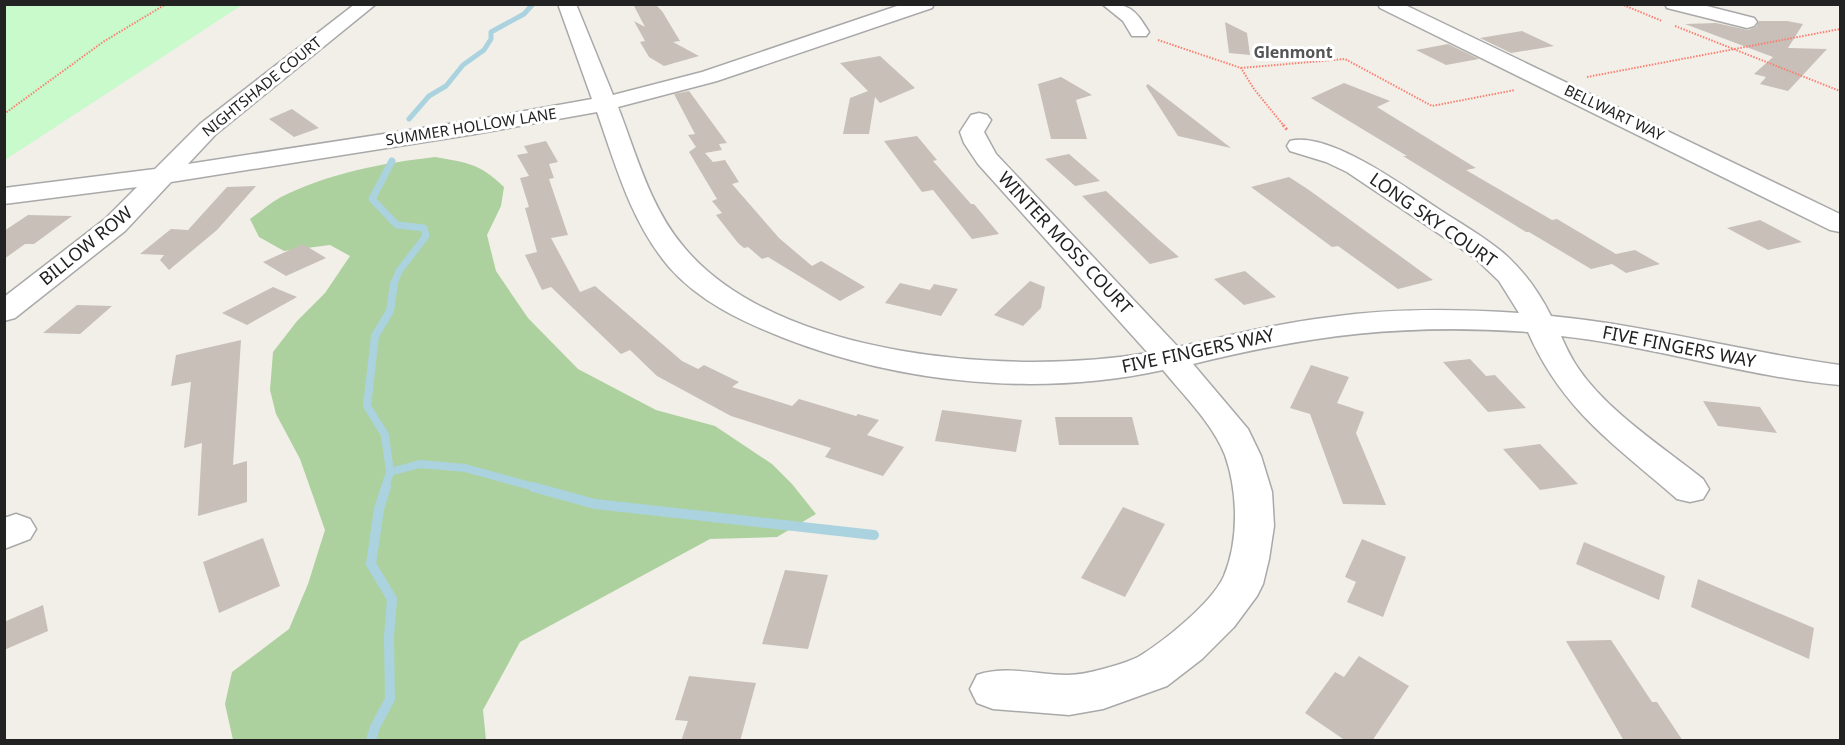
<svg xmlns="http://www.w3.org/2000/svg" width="1845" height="745" viewBox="0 0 1845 745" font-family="'Noto Sans',sans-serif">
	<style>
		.forest { fill: #add19e }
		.park { fill: #c8facc }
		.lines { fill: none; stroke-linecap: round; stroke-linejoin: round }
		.stream-far3 { stroke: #aad3df; stroke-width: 5 }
		.stream-far2 { stroke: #aad3df; stroke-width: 7 }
		.stream-far1 { stroke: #aad3df; stroke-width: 8 }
		.stream { stroke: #aad3df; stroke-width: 10 }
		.building { fill: #c7bfb8 }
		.minor-casing { stroke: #a9a9a9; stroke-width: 3 }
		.path-far1 { stroke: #fa8072; stroke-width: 2; stroke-dasharray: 1.5 1.5; stroke-linecap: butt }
		.path { stroke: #fa8072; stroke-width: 3; stroke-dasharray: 2 2; stroke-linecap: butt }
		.minor { fill: #fff; fill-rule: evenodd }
		.labels { text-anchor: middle; stroke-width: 6; stroke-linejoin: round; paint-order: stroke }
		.far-street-label { font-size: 15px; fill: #222; stroke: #fff }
		.far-neighbourhood-label { font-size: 16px; font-weight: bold; fill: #555; stroke: #fff }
		.street-label { font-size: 18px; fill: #222; stroke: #fff }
	</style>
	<rect width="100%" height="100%" fill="#f2efe9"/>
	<path class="forest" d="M435,157C468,163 479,163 504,187L501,206L487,235L496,271L528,318L578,369L656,410L715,426L772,464L792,484L816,514L777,537L710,539L520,642L483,710L486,740H233L225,704L232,672L289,629L308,584L325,530L300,459L276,414L270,390L273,352L297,321L325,293L350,256L330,245L284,251L259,237L250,219C260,212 270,203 281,197C329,173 383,163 435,157Z"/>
	<path class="park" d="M5,4H242V5L5,160Z"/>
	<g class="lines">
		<path class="stream-far3" d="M409,119L429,96L446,86L463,65L484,50L491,39V32L524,14L533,4"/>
		<path class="stream-far2" d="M392,161L372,199L397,225L424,228L426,236L399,271L393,286"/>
		<g class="stream-far1">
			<path d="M390,472L420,464L465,468L538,488"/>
			<path d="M385,488L390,472L385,435L367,406L375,336L390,311L394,284"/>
		</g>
		<g class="stream">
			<path d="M533,487L595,504L874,535"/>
			<path d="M371,740L375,727L390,699L389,637L392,599L371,564L379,509L386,487"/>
		</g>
	</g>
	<g class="building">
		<path d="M633,4H655L662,11L680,41L673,42L699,56L664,66L649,57L640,42L645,41L634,21L645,27Z"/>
		<path d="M1759,21H1787L1803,24L1788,48L1827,49L1788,91L1760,84L1766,77L1754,74L1773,57L1685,24L1716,23L1748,30L1756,27Z"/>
		<path d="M1225,22L1247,33L1250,55L1229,53Z"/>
		<path d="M1522,31L1554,46L1511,53L1480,38Z"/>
		<path d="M1448,44L1479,59L1446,65L1416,50Z"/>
		<path d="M880,56L915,88L880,103L875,97L869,134H843L850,98L868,91L840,63Z"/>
		<path d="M1061,77L1092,95L1076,100L1087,139H1051L1038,84Z"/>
		<path d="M1344,83L1390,101L1377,107L1476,168L1466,170L1552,220L1557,219L1616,254L1635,250L1660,264L1626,273L1612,264L1591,269L1529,232H1526L1403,156H1407L1311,98Z"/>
		<path d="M1148,84L1231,148L1178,136L1146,86Z"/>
		<path d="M689,91L727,143L719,144L722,150L705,153L713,162L725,160L739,182L732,184L779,238L812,266L821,261L865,287L840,301L768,257L762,259L748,247L744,248L738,243L716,215L722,213L712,201L717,199L689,152L696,147L688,135L695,134L674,94Z"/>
		<path d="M292,109L319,128L294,137L269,119Z"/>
		<path d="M917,136L937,160L933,161L971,204H974L999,234L972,239L933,190L922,192L884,141Z"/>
		<path d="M546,141L558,162L549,164L554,178L549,179L568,235L551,238L580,292L595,286L682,361L698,369L704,365L739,382L732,387L792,406L799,399L856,416L858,414L879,420L867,435L904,447L883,476L825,457L831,448L731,416L657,376L630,350L621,354L551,287L542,290L525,255L537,252L525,208L529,207L520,178L529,176L517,155L528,153L524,146Z"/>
		<path d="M1069,154L1100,181L1075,186L1045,159Z"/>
		<path d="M1289,177L1309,190L1433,280L1398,289L1338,246L1332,247L1251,187Z"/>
		<path d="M256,186L217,230L169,270L160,260L164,255L140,254L171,229L188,230L227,187Z"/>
		<path d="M1106,191L1158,239L1179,257L1150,264L1082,196Z"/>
		<path d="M28,215L72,216L34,244H25L4,259V231Z"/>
		<path d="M1760,220L1802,242L1768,250L1727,228Z"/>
		<path d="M303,244L326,258L286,276L263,262Z"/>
		<path d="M1245,271L1276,297L1244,305L1214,279Z"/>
		<path d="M1030,281L1045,287L1041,308L1023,326L994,315Z"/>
		<path d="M900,283L930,290L934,284L958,289L941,316L885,303Z"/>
		<path d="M273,287L297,297L247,325L222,313Z"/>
		<path d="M77,305L112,306L80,334L43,333Z"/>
		<path d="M241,340L233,465L247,461V502L198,516L202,443L184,448L191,382L171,386L176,355Z"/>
		<path d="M1470,359L1486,376L1495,375L1526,408L1488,412L1443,362Z"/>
		<path d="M1311,365L1349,377L1337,403L1364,412L1356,433L1386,505L1343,504L1310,414L1290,408Z"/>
		<path d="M1703,401L1760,407L1777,433L1718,426Z"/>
		<path d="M942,410L1022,420L1016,452L935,441Z"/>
		<path d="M1055,417H1132L1139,445H1059Z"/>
		<path d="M1540,444L1578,484L1540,490L1503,449Z"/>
		<path d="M1123,507L1165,524L1125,597L1081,578Z"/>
		<path d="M263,538L280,586L219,613L203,562Z"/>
		<path d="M1362,539L1406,557L1383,617L1347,602L1356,582L1345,577Z"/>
		<path d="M1584,542L1665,576L1659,600L1576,564Z"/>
		<path d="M785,570L828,575L808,649L762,644Z"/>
		<path d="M1698,579L1814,628L1809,659L1691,607Z"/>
		<path d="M43,605L48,631L4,650V622Z"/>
		<path d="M1611,640L1652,702H1657L1683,741H1624L1566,641Z"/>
		<path d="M1359,656L1409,686L1372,741H1346L1305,713L1335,672L1344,677Z"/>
		<path d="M689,676L756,683L740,741H681L688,721L675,720Z"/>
	</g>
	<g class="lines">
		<g class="minor-casing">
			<g id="minor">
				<path d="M355,4H376L216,134L188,164L475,120L592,99L558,4H576L613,95L702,72L903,4H934L932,8L717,81L618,107C636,153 650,207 683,246C775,359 1014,376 1148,353L978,164L964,143L960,132L971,115L979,113L987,115L991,120L984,132L996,154L1178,347C1229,336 1279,323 1331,317C1394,308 1456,309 1519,313L1499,281L1475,258L1347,172L1326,162L1290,151L1287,146L1290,141C1329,131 1405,187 1437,208C1461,224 1487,238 1508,257C1526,274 1540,294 1551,316C1648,325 1743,352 1840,365V385C1746,377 1655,346 1561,336C1566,347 1571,358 1578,368C1608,412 1663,447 1703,479L1709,489L1703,499L1690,502L1677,499C1615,445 1562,410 1528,332C1406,323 1311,335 1193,364L1248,429L1261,456L1272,492L1274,526L1269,559L1263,584L1257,596L1234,627L1202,659L1167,686L1103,709L1069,715L993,709L977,703L970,689L977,675C1006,665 1037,675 1067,675C1078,675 1092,672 1103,669C1114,666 1128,662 1138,657C1163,642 1212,603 1224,576C1239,540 1238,492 1225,455C1212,423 1185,397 1163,370C1039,397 902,384 784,338C741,321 700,302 669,267C631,222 616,166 597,112L475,134L171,182L125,231L15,318L4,321V297L105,219L137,187L4,204V188L155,169L200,124Z"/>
				<path d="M1102,4C1130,4 1134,8 1149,32L1146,36H1132L1123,21Z"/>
				<path d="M1378,4H1403L1840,214V232L1830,230L1380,8Z"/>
				<path d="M1665,4H1699L1754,18L1757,22L1754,26L1747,28L1667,8Z"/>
				<path d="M16,514L30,519L36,529L30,539L4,549V518Z"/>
			</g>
		</g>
		<g class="path-far1">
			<path d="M1621,4L1662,21"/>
			<path d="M1675,26L1840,91"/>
			<path d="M1158,40L1241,68L1254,89L1284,126"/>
			<path d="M1241,68L1345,59L1432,106L1515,90"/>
			<path d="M1587,77L1840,29"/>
			<path d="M4,114L103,42L166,4"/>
		</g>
		<path class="path" d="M1283,125L1288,131"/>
		<use href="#minor" class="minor"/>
	</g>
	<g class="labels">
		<g class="far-street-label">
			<text transform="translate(262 87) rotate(-39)" y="5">NIGHTSHADE COURT</text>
			<text transform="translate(1614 113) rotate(26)" y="5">BELLWART WAY</text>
			<text transform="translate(471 127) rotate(-9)" y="5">SUMMER HOLLOW LANE</text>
		</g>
		<g class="far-neighbourhood-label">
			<text x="1293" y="58">Glenmont</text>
		</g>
		<g class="street-label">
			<text transform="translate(1433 220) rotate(35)" y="6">LONG SKY COURT</text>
			<text transform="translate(1065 243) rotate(47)" y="6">WINTER MOSS COURT</text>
			<text transform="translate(86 246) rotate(-39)" y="6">BILLOW ROW</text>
			<text transform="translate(1679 347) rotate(11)" y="6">FIVE FINGERS WAY</text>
			<text transform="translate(1198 351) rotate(-12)" y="6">FIVE FINGERS WAY</text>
		</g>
	</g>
	<rect width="1845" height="745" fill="none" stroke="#222222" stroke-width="12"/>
</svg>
